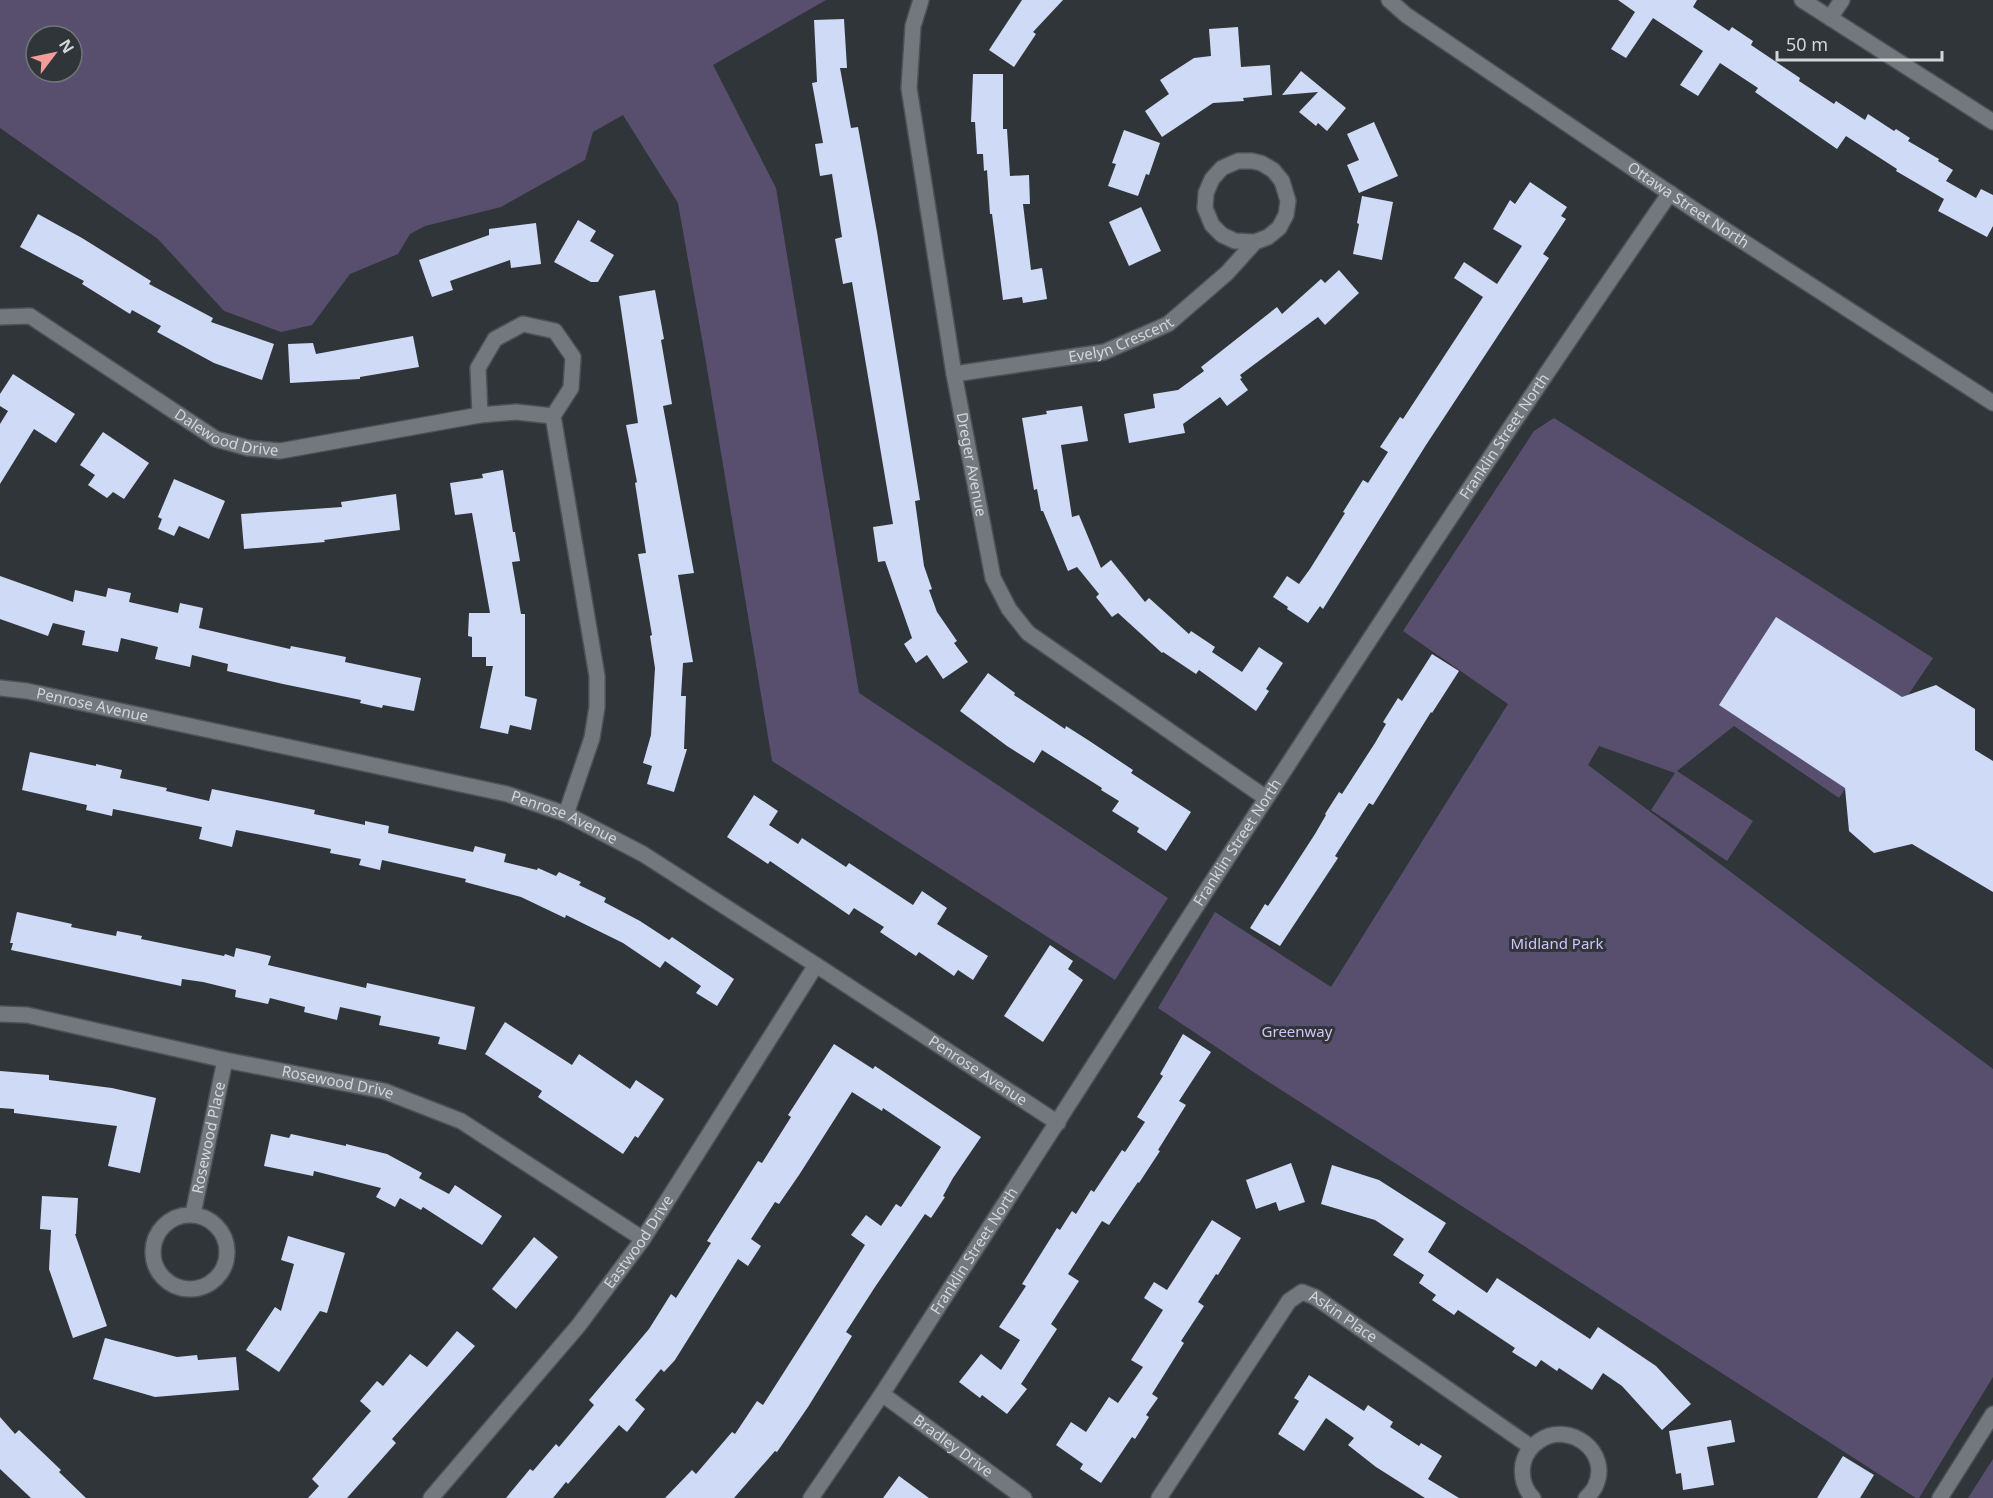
<svg xmlns="http://www.w3.org/2000/svg" width="1993" height="1498" viewBox="0 0 1993 1498" font-family="'Noto Sans',sans-serif">
	<style>
		.green { fill: #584f6e; fill-rule: evenodd }
		.building { fill: #cfdaf7 }
		.lines { fill: none; stroke-linecap: round; stroke-linejoin: round }
		.minor-casing { stroke: #4c5154; stroke-width: 18 }
		.tertiary-casing { stroke: #4c5154; stroke-width: 18 }
		.secondary-casing { stroke: #4c5154; stroke-width: 18 }
		.minor { stroke: #72787d; stroke-width: 15 }
		.tertiary { stroke: #72787d; stroke-width: 15 }
		.secondary { stroke: #72787d; stroke-width: 15 }
		.labels { text-anchor: middle; stroke-width: 6; stroke-linejoin: round; paint-order: stroke }
		.street-label { font-size: 15px; fill: #d2d6d8; stroke: #303539 }
		.park-label { font-size: 15px; fill: #d3c3fc; stroke: #303539 }
	</style>
	<rect width="100%" height="100%" fill="#303539"/>
	<g class="green">
		<path d="M0,0H826L713,65L776,188L859,693L1168,898L1115,980L772,761L705,356L678,203L623,115L593,132L585,160L501,207L425,226L410,234L398,254L350,274L312,325L281,332L224,311L158,239L0,128ZM36,36H72V72H36Z"/>
		<path d="M1554,418L1933,658L1839,798L1734,726L1677,771L1753,821L1727,861L1651,810L1675,773L1599,746L1588,765L1993,1069V1377L1919,1498H1916L1264,1079L1158,1008L1215,912L1331,987L1508,704L1403,631L1534,431Z"/>
		<path d="M1993,1459V1498H1968Z"/>
	</g>
	<g class="building">
		<path d="M1022,0H1063L1033,32L1036,34L1014,67L989,50Z"/>
		<path d="M1618,0H1697L1693,7L1729,31L1732,27L1753,41L1751,45L1800,78L1799,81L1834,104L1836,101L1865,120L1868,114L1894,131L1896,129L1910,138L1908,141L1939,159L1938,161L1953,170L1946,181L1976,198L1981,189L1993,195V226L1987,237L1938,211L1944,199L1896,171L1897,169L1846,136L1837,149L1755,92L1758,88L1720,63L1698,96L1680,85L1703,51L1653,18L1626,58L1611,49L1635,12Z"/>
		<path d="M844,19L847,68H840L851,128L858,127L877,232L920,500L915,501L924,566L932,589L929,590L937,612L957,641L954,643L968,662L943,679L927,655L916,663L904,644L912,638L885,561L878,562L873,527L893,524L852,282L843,284L835,239L842,237L832,174L820,176L815,144L823,143L812,83L817,82L814,20Z"/>
		<path d="M1238,27L1241,67L1270,65L1272,95L1243,98L1244,101L1213,103L1162,137L1145,111L1169,94L1160,80L1194,58L1211,56L1209,29Z"/>
		<path d="M1301,71L1346,108L1327,131L1318,123L1316,126L1299,112L1318,92L1282,95Z"/>
		<path d="M973,74H1003V129H1007L1010,176L1029,175L1030,204H1023L1031,270L1042,268L1047,299L1023,303L1022,297L1003,300L992,214H990L987,170L984,171L983,154H977L975,122H971Z"/>
		<path d="M1374,122L1398,176L1359,193L1347,165L1359,160L1347,134Z"/>
		<path d="M1124,130L1160,143L1149,175L1146,174L1138,196L1108,186L1116,164L1112,163Z"/>
		<path d="M1530,182L1567,207L1561,216L1566,219L1543,254L1549,258L1426,445L1323,609L1320,606L1308,623L1287,609L1288,607L1273,597L1287,576L1299,584L1310,569L1345,513L1343,512L1363,480L1368,483L1388,452L1380,447L1400,417L1403,419L1483,297L1454,278L1464,262L1497,284L1522,246L1493,229L1510,200L1515,204Z"/>
		<path d="M1362,196L1393,202L1382,260L1353,254L1359,224L1357,223Z"/>
		<path d="M1141,207L1161,251L1129,266L1109,222Z"/>
		<path d="M38,214L82,238L151,281L149,284L213,318L211,322L274,344L262,380L214,363L157,332L161,326L132,310L130,314L82,284L84,281L20,247Z"/>
		<path d="M578,220L596,231L590,241L614,255L598,282H591L554,262Z"/>
		<path d="M536,223L541,264L511,268L510,260L450,281L453,290L432,297L419,260L489,235V229Z"/>
		<path d="M1339,270L1359,293L1325,325L1318,317L1240,375L1242,378L1240,379L1248,390L1227,406L1220,397L1183,424L1185,433L1129,443L1124,414L1155,408L1153,394L1178,390L1204,371L1201,367L1277,307L1282,314L1321,279L1325,283Z"/>
		<path d="M655,290L664,339L661,340L672,404L663,406L694,573L678,575L693,662L683,663L681,696H686L684,749H687L674,792L647,784L652,766L643,763L651,735L655,668L650,636L652,635L638,554L646,553L635,483L637,482L626,425L638,423L619,296Z"/>
		<path d="M413,336L419,367L360,377V379L290,383L288,344L313,343L316,354Z"/>
		<path d="M13,374L75,414L56,443L34,429L0,484V424L8,411L0,406V394Z"/>
		<path d="M1082,406L1088,441L1061,445L1072,517L1079,515L1101,568L1111,560L1145,602L1149,598L1189,634L1191,631L1215,647L1212,652L1242,672L1259,647L1283,663L1266,689L1269,691L1256,711L1199,670L1196,674L1163,652L1162,653L1118,613L1112,617L1096,597L1099,594L1077,567L1068,571L1043,511H1041L1037,489L1034,490L1022,418L1047,414L1046,411Z"/>
		<path d="M103,432L149,463L124,499L113,492L107,498L88,485L95,475L80,465Z"/>
		<path d="M503,470L513,532H515L520,561L512,562L521,614H525V696L537,699L531,730L510,725L508,734L480,728L493,666H486V657H472V637L468,636L469,613H490L472,513L455,515L450,483L483,478L482,474Z"/>
		<path d="M174,479L225,501L209,539L179,526L174,536L158,529L162,519L158,517Z"/>
		<path d="M396,494L400,530L324,540L325,542L244,549L241,514L342,507L341,502Z"/>
		<path d="M0,576L73,602L75,590L106,597L108,588L131,593L129,602L178,613L180,603L203,608L199,628L290,649L291,646L346,657L345,662L421,678L414,711L383,705L382,708L360,703L361,700L283,684L227,671L228,664L192,655L190,667L155,659L158,647L121,638L118,652L82,645L85,631L53,623L48,636L0,619Z"/>
		<path d="M1776,617L1902,697L1936,685L1975,709V750L1993,761V892L1912,844L1874,853L1849,831L1845,788L1719,705Z"/>
		<path d="M1432,654L1459,671L1432,713L1431,712L1373,805L1369,803L1335,856L1338,858L1280,946L1250,928L1265,904L1268,906L1280,888L1315,834L1326,815L1325,814L1339,792L1342,794L1375,743L1386,724L1383,722L1398,698L1402,701Z"/>
		<path d="M988,673L1015,693L1014,695L1065,729L1066,726L1088,740L1133,770L1131,773L1191,812L1166,851L1137,832L1139,828L1112,811L1119,801L1101,790L1102,788L1042,750L1034,763L1007,746L960,711Z"/>
		<path d="M30,752L96,766V764L122,770L120,778L167,788L166,791L209,801L212,789L315,810L314,814L365,825V821L389,826L388,833L473,852L475,846L506,854L504,862L537,870L538,868L556,876L559,872L581,882L579,885L606,898L604,902L640,921L669,940L672,937L734,979L717,1006L696,993L701,986L665,961L660,968L623,943L566,915L565,918L521,897L465,882L466,879L382,860L380,870L359,865L361,859L330,853L331,849L236,830L232,847L199,839L202,827L113,809L112,816L86,810L87,805L22,790Z"/>
		<path d="M754,795L778,811L769,825L798,844L802,838L846,867L849,863L913,905L922,891L947,908L937,924L988,956L973,980L958,970L954,976L919,952L916,956L880,932L884,927L854,908L849,915L770,861L768,864L727,837Z"/>
		<path d="M17,912L72,924L71,927L116,936L117,931L142,936L141,939L224,956L225,954L234,957L236,948L271,956L268,965L366,988L367,983L475,1007L466,1050L438,1044L440,1037L379,1025L381,1016L340,1007L337,1020L304,1012L305,1007L270,998L268,1004L235,997L236,990L203,982L182,979L181,986L11,950L13,943H10Z"/>
		<path d="M1050,945L1073,961L1068,969L1083,980L1043,1042L1004,1016Z"/>
		<path d="M505,1022L572,1065L579,1054L630,1089L636,1080L664,1099L638,1138L635,1136L623,1154L538,1097L542,1091L485,1054Z"/>
		<path d="M1183,1034L1211,1052L1179,1101L1186,1105L1158,1150L1160,1151L1139,1183L1138,1182L1109,1225L1102,1221L1068,1274L1079,1281L1051,1324L1057,1329L1021,1384L1027,1389L1007,1414L982,1395L980,1398L959,1382L981,1354L1001,1370L1020,1340L999,1327L1026,1286L1022,1284L1057,1228L1060,1230L1072,1211L1076,1214L1091,1190L1094,1192L1122,1150L1125,1152L1145,1122L1137,1117L1163,1076L1160,1074Z"/>
		<path d="M834,1044L873,1069L875,1066L981,1137L953,1178L943,1196L945,1197L931,1218L925,1214L875,1287L846,1332L852,1336L808,1407L777,1452L775,1451L734,1498H665L692,1470L696,1474L732,1432L735,1434L757,1401L763,1405L865,1245L851,1235L866,1215L881,1226L896,1204L901,1207L941,1147L883,1108L882,1111L852,1092L799,1175L779,1204L775,1202L751,1239L761,1246L748,1266L738,1259L675,1360L664,1372L661,1369L635,1400L645,1409L627,1432L619,1425L568,1484L566,1482L553,1498H506L530,1469L533,1471L556,1444L559,1447L594,1405L589,1400L649,1329L671,1294L676,1298L711,1243L707,1241L758,1161L762,1163L791,1117L788,1115Z"/>
		<path d="M0,1071L49,1075V1080L112,1088L156,1098L140,1173L108,1166L117,1126L14,1113V1109L0,1108Z"/>
		<path d="M271,1134L289,1138L291,1134L346,1146V1144L387,1154L422,1173L419,1178L449,1194L455,1185L502,1216L482,1245L423,1207L421,1210L400,1198L395,1207L376,1197L381,1188L314,1171L313,1176L264,1166Z"/>
		<path d="M1291,1163L1305,1202L1279,1211L1276,1202L1256,1209L1246,1180Z"/>
		<path d="M1332,1165L1379,1180L1446,1223L1428,1252L1487,1293L1497,1278L1590,1339L1598,1327L1656,1366L1691,1404L1662,1430L1622,1386L1603,1373L1592,1390L1559,1368L1557,1371L1541,1360L1536,1367L1512,1352L1515,1348L1458,1310L1454,1315L1432,1300L1436,1295L1419,1283L1424,1275L1393,1255L1404,1239L1375,1220L1321,1204Z"/>
		<path d="M42,1196L78,1198L76,1234H75L107,1326L73,1338L49,1269L51,1230L40,1229Z"/>
		<path d="M1212,1220L1241,1238L1218,1275L1216,1274L1198,1302L1204,1306L1181,1341L1184,1343L1152,1394L1158,1398L1146,1415L1149,1417L1135,1439L1132,1437L1101,1483L1080,1469L1083,1464L1056,1445L1071,1422L1086,1432L1109,1397L1118,1403L1143,1367L1131,1360L1163,1310L1144,1298L1154,1282L1167,1290Z"/>
		<path d="M288,1236L345,1253L327,1313L320,1311L279,1372L246,1350L275,1307L281,1311L294,1264L281,1260Z"/>
		<path d="M534,1237L558,1257L516,1309L492,1289Z"/>
		<path d="M457,1331L475,1346L392,1439L396,1443L347,1498H308L319,1486L312,1479L371,1411L360,1401L377,1381L383,1386L410,1354L427,1367Z"/>
		<path d="M105,1338L177,1357L197,1355L198,1360L236,1357L239,1390L155,1397L93,1379Z"/>
		<path d="M1309,1375L1364,1411L1368,1405L1393,1422L1390,1427L1419,1446L1421,1443L1442,1456L1428,1479L1459,1498H1425L1376,1467L1348,1445L1354,1438L1326,1418L1304,1451L1278,1434L1299,1401L1294,1398Z"/>
		<path d="M0,1417L15,1434L19,1430L61,1470L59,1472L86,1498H31L0,1469Z"/>
		<path d="M1731,1420L1735,1442L1707,1447L1714,1485L1683,1490L1681,1473L1676,1474L1669,1431Z"/>
		<path d="M1843,1456L1874,1475L1860,1498H1817Z"/>
		<path d="M899,1476L929,1498H883Z"/>
	</g>
	<g class="lines">
		<g class="minor-casing">
			<g id="minor">
				<path id="s1" d="M921,0L913,26L909,88L954,374L993,578L1009,609L1028,633L1266,798"/>
				<path d="M1802,0L1993,122"/>
				<path d="M1830,18L1842,0"/>
				<path id="s2" d="M0,317L30,316L216,439L248,448L280,451L480,415L516,412L553,416"/>
				<path id="s3" d="M954,374L1104,352L1168,324L1227,273L1255,242L1268,237L1279,228L1286,215L1288,201L1282,181L1273,170L1261,163L1252,161H1238L1222,168L1212,179L1206,193L1205,208L1212,225L1222,235L1235,241L1255,242"/>
				<path d="M480,415L478,368L495,339L523,324L555,331L573,357L571,388L553,416L597,676V707L592,738L566,814"/>
				<path id="s4" d="M0,688L27,691L507,794L566,814L643,854L816,965L1058,1123"/>
				<path id="s5" d="M0,1014L27,1015L225,1060L384,1091L461,1121L643,1239"/>
				<path id="s6" d="M193,1214L225,1060"/>
				<circle cx="190" cy="1252" r="37"/>
				<path id="s7" d="M882,1394L1024,1498"/>
				<path id="s8" d="M431,1498L579,1325L643,1239L816,965"/>
				<path id="s9" d="M1159,1498L1289,1301L1302,1292L1315,1297L1531,1447"/>
				<path d="M1533,1498C1524,1489 1521,1476 1523,1464C1525,1454 1530,1447 1539,1441C1569,1420 1612,1452 1595,1487C1593,1491 1589,1495 1586,1498"/>
				<path d="M1940,1498L1993,1414"/>
			</g>
		</g>
		<g class="tertiary-casing">
			<g id="tertiary">
				<path id="s10" d="M811,1498L882,1394C1142,992 1397,587 1670,193"/>
			</g>
		</g>
		<g class="secondary-casing">
			<g id="secondary">
				<path id="s11" d="M1389,0L1406,15L1699,213L1993,403"/>
			</g>
		</g>
		<use href="#minor" class="minor"/>
		<use href="#tertiary" class="tertiary"/>
		<use href="#secondary" class="secondary"/>
	</g>
	<g class="labels">
		<g class="street-label">
			<text dy="5" stroke="none"><textPath href="#s11" startOffset="363">Ottawa Street North</textPath></text>
			<text dy="5" stroke="none"><textPath href="#s3" startOffset="171">Evelyn Crescent</textPath></text>
			<text dy="5" stroke="none"><textPath href="#s2" startOffset="261">Dalewood Drive</textPath></text>
			<text dy="5" stroke="none"><textPath href="#s10" startOffset="1268">Franklin Street North</textPath></text>
			<text dy="5" stroke="none"><textPath href="#s1" startOffset="471">Dreger Avenue</textPath></text>
			<text dy="5" stroke="none"><textPath href="#s4" startOffset="94">Penrose Avenue</textPath></text>
			<text dy="5" stroke="none"><textPath href="#s4" startOffset="580">Penrose Avenue</textPath></text>
			<text dy="5" stroke="none"><textPath href="#s10" startOffset="782">Franklin Street North</textPath></text>
			<text dy="5" stroke="none"><textPath href="#s4" startOffset="1066">Penrose Avenue</textPath></text>
			<text dy="5" stroke="none"><textPath href="#s5" startOffset="345">Rosewood Drive</textPath></text>
			<text dy="5" stroke="none"><textPath href="#s6" startOffset="78">Rosewood Place</textPath></text>
			<text dy="5" stroke="none"><textPath href="#s8" startOffset="330">Eastwood Drive</textPath></text>
			<text dy="5" stroke="none"><textPath href="#s10" startOffset="296">Franklin Street North</textPath></text>
			<text dy="5" stroke="none"><textPath href="#s9" startOffset="300">Askin Place</textPath></text>
			<text dy="5" stroke="none"><textPath href="#s7" startOffset="88">Bradley Drive</textPath></text>
		</g>
		<g class="park-label">
			<text x="1557" y="949">Midland Park</text>
			<text x="1297" y="1037">Greenway</text>
		</g>
	</g>
	<g transform="translate(54 54) rotate(58)"><circle r="28" fill="#303539" stroke="#717579" stroke-width="1.5"/>
	<path d="M0-4.5L10 22L0 15L-10 22Z" fill="#f59b98"/>
	<text y="-9" font-size="16" font-weight="bold" text-anchor="middle" fill="#d2d6d8">N</text>
	</g>
	<path d="M1777 51v9h165v-9" fill="none" stroke="#d2d6d8" stroke-width="3"/>
	<text x="1786" y="51" font-size="18" fill="#d2d6d8" stroke="#303539" stroke-width="4.5" paint-order="stroke">50 m</text>
</svg>
